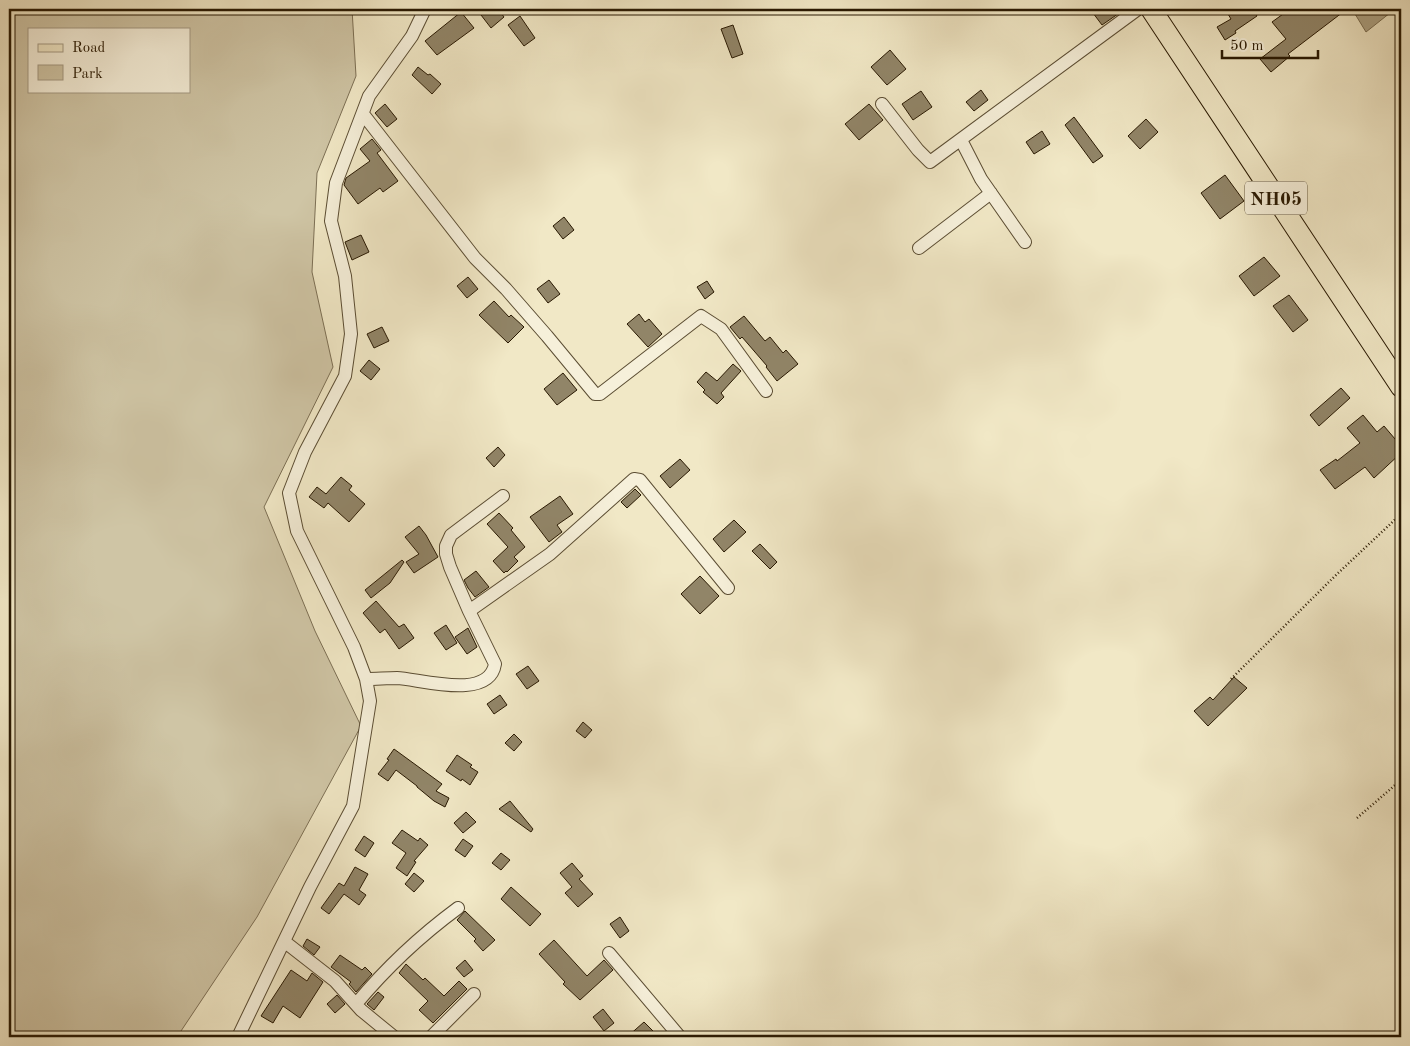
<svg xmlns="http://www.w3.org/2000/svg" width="1410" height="1046" viewBox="0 0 1410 1046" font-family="'Old Standard TT',serif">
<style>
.green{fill:#cfc5a5;stroke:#7c6f54;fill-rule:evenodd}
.water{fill:#ada283;stroke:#786b4f}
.building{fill:#918568;stroke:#291902}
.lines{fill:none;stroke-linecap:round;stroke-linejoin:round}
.street-casing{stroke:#5b4d33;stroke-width:14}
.primary-casing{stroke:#291902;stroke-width:22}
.path{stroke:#291902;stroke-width:2.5;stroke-dasharray:1 2.5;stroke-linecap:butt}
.street{stroke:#f6f0da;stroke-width:12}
.primary{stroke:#f1e8c6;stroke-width:20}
.labels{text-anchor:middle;stroke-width:5;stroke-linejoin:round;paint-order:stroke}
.shield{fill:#f6f0da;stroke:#665a43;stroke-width:1}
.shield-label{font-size:19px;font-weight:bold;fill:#291902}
</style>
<rect width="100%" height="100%" fill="#f1e8c6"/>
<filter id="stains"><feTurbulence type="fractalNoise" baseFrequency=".004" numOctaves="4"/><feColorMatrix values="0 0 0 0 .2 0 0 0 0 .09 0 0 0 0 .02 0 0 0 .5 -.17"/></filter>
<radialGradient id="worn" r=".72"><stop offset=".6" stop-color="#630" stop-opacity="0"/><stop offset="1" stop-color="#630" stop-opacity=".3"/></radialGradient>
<!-- green -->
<path class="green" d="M9,9H352L356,76L317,173L312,272L333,367L264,507L315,631L361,726L257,917L177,1037H9ZM29,29H189V91H29Z"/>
<!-- water -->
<path class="water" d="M1352,9H1395L1366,32Z"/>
<!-- building -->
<path class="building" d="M489,9H498L504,17L491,28L481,15Z
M1090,9H1125L1102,25Z
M1236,9H1253L1257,16L1235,31L1236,33L1225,40L1217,27L1231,19L1228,14Z
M1290,9H1347L1288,54L1290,56L1271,72L1260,59L1286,39L1272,22Z
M461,12L474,28L437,55L425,41Z
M520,16L535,38L524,46L508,25Z
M733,25L743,54L732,58L721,29Z
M890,50L906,69L887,85L871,67Z
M418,67L428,75L430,74L441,84L432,94L412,75Z
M981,90L988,100L974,111L966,102Z
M921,91L932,107L913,120L902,104Z
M385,104L397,119L387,127L375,113Z
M869,104L883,120L859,140L845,124Z
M1074,117L1103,156L1093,163L1065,125Z
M1146,119L1158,132L1140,149L1128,136Z
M1042,131L1050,144L1034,154L1026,142Z
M372,139L381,150L377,153L398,181L383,192L380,188L358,204L344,185L346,178L370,161L360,149Z
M1225,175L1244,201L1220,219L1201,193Z
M564,217L574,230L563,239L553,226Z
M361,235L369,252L352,260L345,242Z
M1264,257L1280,276L1254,296L1239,276Z
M468,277L478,289L467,298L457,286Z
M549,280L560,294L548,303L537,289Z
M707,281L714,292L705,299L697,287Z
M1289,295L1308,320L1293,332L1273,306Z
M494,301L509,317L511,315L524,327L508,343L479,315Z
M639,314L645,322L649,319L662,334L648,347L627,324Z
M744,316L765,341L770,337L783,353L786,350L798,364L777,381L766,367L767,366L742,337L740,339L730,327Z
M382,327L389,341L374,348L367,334Z
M369,360L380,369L371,380L360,371Z
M733,364L741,371L721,393L724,397L717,404L703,392L705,390L697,382L706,372L717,381Z
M563,373L577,390L557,405L544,389Z
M1341,388L1350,398L1319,426L1310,415Z
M1363,415L1377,432L1384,426L1401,446V453L1374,478L1365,467L1335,489L1320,470L1336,459L1337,461L1360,443L1347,428Z
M498,447L505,455L494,467L486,458Z
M680,459L690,470L670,488L660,476Z
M341,477L352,486L349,490L365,504L349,522L328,503L324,508L309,497L317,487L326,494Z
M635,489L641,495L627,508L621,502Z
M560,496L573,514L557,525L562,532L549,542L530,517Z
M499,513L513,528L511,530L525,547L514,557L518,561L507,572L506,571L504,573L493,561L508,547L487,524Z
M734,520L746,532L724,552L713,539Z
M419,526L426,535L438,557L414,573L406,562L419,554L405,537Z
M760,544L777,562L770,569L752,551Z
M402,560L404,562L390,583L371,598L365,590Z
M476,571L489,587L475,597L468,588L464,580Z
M700,576L719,596L700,614L681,594Z
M376,601L399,627L404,624L414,638L399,649L385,629L380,633L363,613Z
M446,625L457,643L446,650L434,633Z
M468,628L477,647L467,654L455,637Z
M528,666L539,681L527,689L516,674Z
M1234,677L1247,688L1208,726L1194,711L1210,697L1213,700Z
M500,695L507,705L494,714L487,704Z
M583,722L592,730L585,738L576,731Z
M514,734L522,742L514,751L505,743Z
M394,749L442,784L436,791L449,798L445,807L434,801L417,787V786L396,770L388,781L378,774L389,760L387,759Z
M457,755L472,765L470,767L478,772L470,785L462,779L461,781L446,771Z
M510,801L533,829L531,832L499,809Z
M466,812L476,822L463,833L454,823Z
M402,830L418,841L420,838L428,845L414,861L416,862L407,876L396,868L406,853L392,843Z
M364,836L374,843L365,857L355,850Z
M463,839L473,846L465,857L455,850Z
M501,853L510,860L501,870L492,863Z
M572,863L583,876L579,879L593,894L578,907L565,893L572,887L560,873Z
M355,867L368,874L359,890L366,895L359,905L344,894L329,914L321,908L339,883L344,886Z
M414,873L424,881L414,892L405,884Z
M511,887L541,914L530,926L501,899Z
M465,911L495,940L483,951L474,941L476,939L457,920Z
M620,917L629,931L620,938L610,924Z
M307,939L320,947L314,955L303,946Z
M554,940L587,976L604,960L613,970L580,1000L563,984L565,982L539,954Z
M340,955L362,970L365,967L372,974L356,992L349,984L351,982L331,967Z
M465,960L473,970L464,977L456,968Z
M406,964L423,980L425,978L444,996L459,981L467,989L433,1023L419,1010L428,1001L399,973Z
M291,970L307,981L312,973L323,982L300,1018L283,1006L273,1023L261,1016Z
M378,992L384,997L374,1010L367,1004Z
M337,995L345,1004L335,1013L327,1004Z
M603,1009L614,1023L604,1031L593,1017Z
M644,1022L659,1037H627Z"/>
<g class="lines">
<!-- street casing -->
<g class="street-casing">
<path id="street" d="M882,104L918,150L930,162L1138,9
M363,114L475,258L506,289L547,336L595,394H600L701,316L721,329L766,391
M961,140L981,179L1025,242
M919,248L991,193
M469,611L450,567L446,554V546L451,535L503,496
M366,679C376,679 387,678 397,678C420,679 489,701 495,664L469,611L550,554L634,479L640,480L728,588
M285,942L335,981L361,1010L394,1037
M609,953L680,1037
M356,1004C386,968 420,936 458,908
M238,1037L310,887L353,806L370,701L366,679L354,647L297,531L289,493L305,452L345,376L351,334L345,276L331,221L336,183L369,96L412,36L425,9
M431,1037L474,994"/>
</g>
<!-- primary casing -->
<g class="primary-casing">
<path id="primary" d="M1151,9L1401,387"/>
</g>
<!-- path -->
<path class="path" d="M1231,679L1335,576L1401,514
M1357,818L1401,780"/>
<!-- street -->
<use href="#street" class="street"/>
<!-- primary -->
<use href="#primary" class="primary"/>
</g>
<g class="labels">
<!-- shield labels -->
<rect class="shield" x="1245" y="181.5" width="62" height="33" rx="4"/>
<g class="shield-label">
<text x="1276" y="205">NH05</text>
</g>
</g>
<!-- margin -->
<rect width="1410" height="1046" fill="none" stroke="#f1e8c6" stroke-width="30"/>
<rect x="10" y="10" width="1390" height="1026" fill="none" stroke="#291902" stroke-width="2.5"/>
<rect x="15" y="15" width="1380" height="1016" fill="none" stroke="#291902"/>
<!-- legend -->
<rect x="28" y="28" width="162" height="65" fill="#f6f0da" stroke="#a49a84"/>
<rect x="38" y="44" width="25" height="8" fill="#f1e8c6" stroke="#a49a84"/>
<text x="72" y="52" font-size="15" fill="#291902">Road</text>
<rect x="38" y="65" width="25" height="15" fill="#cfc5a5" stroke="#a49a84"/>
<text x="72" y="78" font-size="15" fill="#291902">Park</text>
<!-- scale -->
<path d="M1222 50v8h96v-8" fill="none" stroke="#291902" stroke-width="2.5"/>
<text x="1230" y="50" font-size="15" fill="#291902" stroke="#f6f0da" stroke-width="4" paint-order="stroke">50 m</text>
<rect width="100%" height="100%" filter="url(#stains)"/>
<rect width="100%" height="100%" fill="url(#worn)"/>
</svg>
